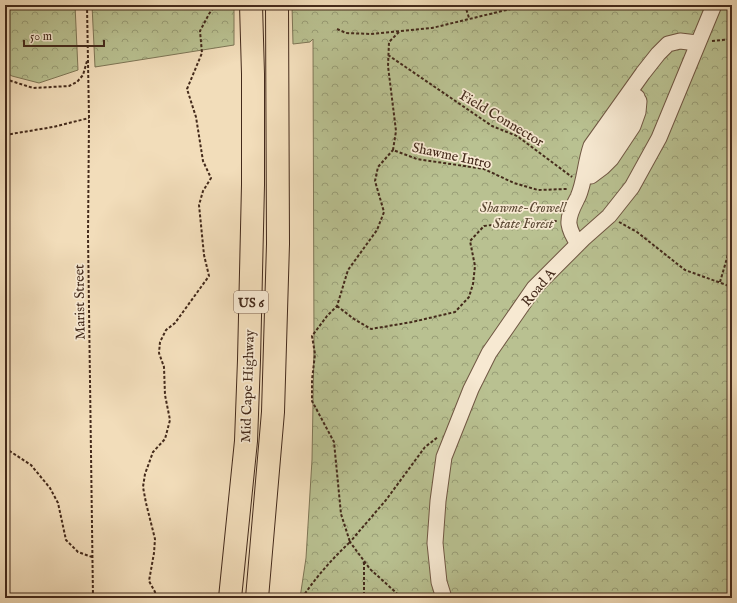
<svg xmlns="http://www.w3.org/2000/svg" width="737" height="603" viewBox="0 0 737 603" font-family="'IM FELL English',serif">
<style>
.forest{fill:url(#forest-crowns);stroke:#7e7656}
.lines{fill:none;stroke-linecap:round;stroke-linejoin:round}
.minor-casing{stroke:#705743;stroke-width:17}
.highway-casing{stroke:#442a1b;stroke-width:24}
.path{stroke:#442a1b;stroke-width:2;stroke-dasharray:3 2;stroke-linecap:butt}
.minor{stroke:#f7e9d2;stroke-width:15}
.highway{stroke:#f2ddba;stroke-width:22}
.labels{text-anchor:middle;stroke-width:3.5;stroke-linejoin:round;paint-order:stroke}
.shield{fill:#f7e9d2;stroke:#7a6352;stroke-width:1}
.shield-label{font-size:13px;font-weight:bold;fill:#442a1b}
.street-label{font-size:14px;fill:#442a1b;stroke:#f7e9d2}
.park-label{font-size:14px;font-style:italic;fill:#5b4833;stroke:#f7e9d2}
</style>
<defs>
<pattern id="forest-crowns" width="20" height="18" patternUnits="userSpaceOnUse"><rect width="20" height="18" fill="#b9c191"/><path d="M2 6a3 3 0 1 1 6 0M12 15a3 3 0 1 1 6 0" fill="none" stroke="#989d76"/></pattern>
</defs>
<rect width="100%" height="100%" fill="#f2ddba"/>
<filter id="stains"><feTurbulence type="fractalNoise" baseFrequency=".005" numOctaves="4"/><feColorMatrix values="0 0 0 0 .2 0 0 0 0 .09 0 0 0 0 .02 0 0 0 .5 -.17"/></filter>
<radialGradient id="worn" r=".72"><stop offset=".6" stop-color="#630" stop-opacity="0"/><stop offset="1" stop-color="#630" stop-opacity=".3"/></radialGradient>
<!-- forest -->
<path class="forest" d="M5,5H75L78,70L39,83L12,76L5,72Z
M92,5H234V45L95,67Z
M292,5H732V598H300L306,558L312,460L314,347L313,39L310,42L293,44Z"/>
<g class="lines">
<!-- minor casing -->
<g class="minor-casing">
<path id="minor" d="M588,174L637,97
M591,176L603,167L611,159L633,126L638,112L639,101
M578,244C574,238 570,231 569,224C568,215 574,205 578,197C585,181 585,163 591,146L643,73L658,54L668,44L680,41L697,43
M444,598L439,582L435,543L438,501L444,457L471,389L489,353L534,288L583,239L609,216L632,187L659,138L714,5"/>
</g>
<!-- highway casing -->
<g class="highway-casing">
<path id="highway" d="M230,598L246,441L249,360L253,185V74L251,5
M257,598L273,412L278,244L277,5"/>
</g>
<!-- path -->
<path class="path" d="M87,5L89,118L88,236L93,598
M465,5L469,18
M337,29L346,33L371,34L432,28L527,5
M399,32L389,42L388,66L396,131L393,150L417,159L484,169L514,183L538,190L567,189
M712,41L732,39
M388,55L492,126L517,136L572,177
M5,79L33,88L69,86L77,82L83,75L87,61
M5,135L53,127L89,118
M619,222L637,232L685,270L732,287
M720,282L732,241
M337,306L354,319L371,329L412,322L455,312L469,297L473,284L475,266L470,241L484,226L507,223L557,221
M5,448L31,465L50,488L58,503L66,540L78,552L92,557
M364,562V598
M156,598L155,592L149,581L154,553L155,539L146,503L143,487L145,474L153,452L165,439L170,420L165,395L164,367L159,353L160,342L166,330L175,323L209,276L204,255L199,205L203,191L211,178L203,161L196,117L187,89L202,53L200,31L209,14L215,5
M302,598C316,577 332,559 350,542L341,514L334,442L312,401V380L315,354L312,336L327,316L337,306L348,270L377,230L384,212L375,181L378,167L393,150
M402,598L370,569L350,542L386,500L425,447L438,437"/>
<!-- minor -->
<use href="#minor" class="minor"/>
<!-- highway -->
<use href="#highway" class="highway"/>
</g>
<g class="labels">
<!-- shield labels -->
<rect class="shield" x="234" y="291" width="34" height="22" rx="3"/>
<g class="shield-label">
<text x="251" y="307">US 6</text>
</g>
<!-- street labels -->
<g class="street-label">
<text transform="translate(502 118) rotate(31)" y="5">Field Connector</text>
<text transform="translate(452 155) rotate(12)" y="5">Shawme Intro</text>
<text transform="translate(538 287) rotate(-50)" y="5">Road A</text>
<text transform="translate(79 302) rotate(-91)" y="5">Marist Street</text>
<text transform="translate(247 386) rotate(-88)" y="5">Mid Cape Highway</text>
</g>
<!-- park labels -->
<g class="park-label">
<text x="523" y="212">Shawme-Crowell<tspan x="523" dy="16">State Forest</tspan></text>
</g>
</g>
<!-- margin -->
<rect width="737" height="603" fill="none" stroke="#f2ddba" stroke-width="20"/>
<rect x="6" y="6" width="725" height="591" fill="none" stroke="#442a1b" stroke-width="2"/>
<rect x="10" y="10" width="717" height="583" fill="none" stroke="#442a1b"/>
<!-- scale -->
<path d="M24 40v6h80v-6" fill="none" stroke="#442a1b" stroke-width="2"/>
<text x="30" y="40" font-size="12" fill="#442a1b" stroke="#f7e9d2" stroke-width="3" paint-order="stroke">50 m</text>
<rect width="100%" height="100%" filter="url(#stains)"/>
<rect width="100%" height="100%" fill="url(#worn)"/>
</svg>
